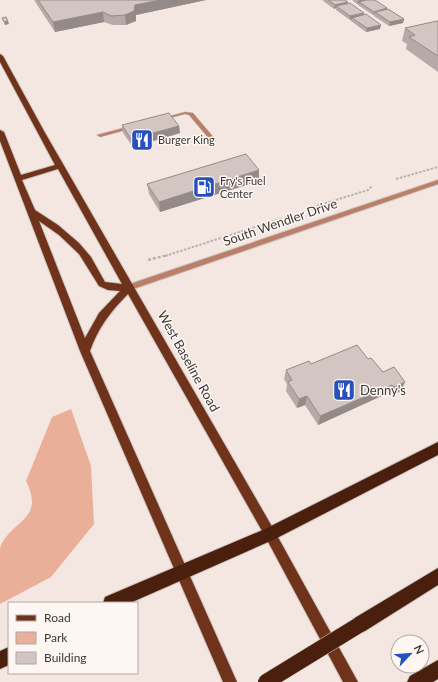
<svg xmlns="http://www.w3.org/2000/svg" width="438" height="682" viewBox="0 0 438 682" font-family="Lato,sans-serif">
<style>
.green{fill:#e9af99}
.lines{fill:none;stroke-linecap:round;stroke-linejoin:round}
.service-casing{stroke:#cfc4c0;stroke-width:1}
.minor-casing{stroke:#cfc4c0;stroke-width:2}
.primary-casing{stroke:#cfc4c0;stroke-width:2}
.motorway-casing{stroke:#cfc4c0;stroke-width:2}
.path-far1{stroke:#bbb1ad;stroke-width:2;stroke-dasharray:2.5 1.5;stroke-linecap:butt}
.path{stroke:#bbb1ad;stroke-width:2.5;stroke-dasharray:3 2;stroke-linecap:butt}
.service{fill:#ba7f68;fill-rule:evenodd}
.minor{fill:#ba7f68;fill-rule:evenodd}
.primary{fill:#6e331a;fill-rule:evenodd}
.motorway{fill:#4b1f0d;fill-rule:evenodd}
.motorway-bridge-casing{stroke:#cfc4c0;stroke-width:17;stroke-linecap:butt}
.motorway-bridge{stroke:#4b1f0d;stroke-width:16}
.wall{fill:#b5aaa7}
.shaded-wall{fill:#948b88}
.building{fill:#d3c6c2;stroke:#948b88}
.labels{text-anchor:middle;stroke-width:3;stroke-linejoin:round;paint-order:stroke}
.far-poi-label{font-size:11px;fill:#3c3836;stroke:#fdf6f3;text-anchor:start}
.street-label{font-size:13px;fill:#3c3836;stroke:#fdf6f3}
.poi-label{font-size:13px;fill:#3c3836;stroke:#fdf6f3;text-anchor:start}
</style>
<rect width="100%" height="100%" fill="#f4e7e2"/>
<!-- green -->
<path class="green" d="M71,409L91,466L94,524L51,577L0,604V548C10,520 46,521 26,481L52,417Z"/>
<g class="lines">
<!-- service casing -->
<g class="service-casing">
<path id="service" d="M185,112L193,113L215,139V141H211L189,115L185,114L162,120L160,119Z
M131,126L133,127V128L100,137L97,135Z"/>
</g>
<!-- minor casing -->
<g class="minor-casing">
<path id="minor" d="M438,180V184L133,289L130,290L126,287L127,285Z"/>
</g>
<!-- primary casing -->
<g class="primary-casing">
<path id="primary" d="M0,54L3,56L44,131L274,530L358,682H343L266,538L128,294C111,311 98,328 90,351L237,682H223L80,351L0,141V130L4,132L21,175L55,165L0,62ZM58,169L122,284L105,282L91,257L79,243L58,225L35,210L22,180ZM39,221L59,235L79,254L99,286L108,290L120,291L99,313L85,338Z"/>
</g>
<!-- motorway casing -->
<g class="motorway-casing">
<path id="motorway" d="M438,442V455L275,539L130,603H103L105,597L265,529Z
M438,568V585L365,631L359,633L353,631L351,625L353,619Z
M9,647V665L0,669V651Z
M438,660V679L433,682H407L410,676Z"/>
</g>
<!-- path-far1 -->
<path class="path-far1" d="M396,179L438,167
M313,207L368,190L372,186
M165,256L283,218"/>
<!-- path -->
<path class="path" d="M148,260L168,255"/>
<!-- service -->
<use href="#service" class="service"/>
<!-- minor -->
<use href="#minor" class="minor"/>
<!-- primary -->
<use href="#primary" class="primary"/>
<!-- motorway -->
<use href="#motorway" class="motorway"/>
<!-- motorway-bridge casing -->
<g class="motorway-bridge-casing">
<path id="motorway-bridge" d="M266,682L359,625"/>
</g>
<!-- motorway-bridge -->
<use href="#motorway-bridge" class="motorway-bridge"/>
</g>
<!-- wall -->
<path class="wall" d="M34,0H206L136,15V21L126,25H113L104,22L55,32Z
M322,0H345L348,4L364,13V15L380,29L366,32L351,21V20H350L336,10V8L334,9Z
M352,0H375L387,9L404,19L403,23L389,26L374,16V15H373L358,5V4H357Z
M438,21V72L406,49L407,44L402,41L405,28Z
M122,125L179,126L180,133L133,147L123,133Z
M259,181L160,212L149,194L147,184Z
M368,359L383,372L401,391L390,396L388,393L318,425L305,405L297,408L286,391L287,384L284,379L286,370L311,364Z"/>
<!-- shaded-wall -->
<path class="shaded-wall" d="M161,0H206L136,15V21L126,25L125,15L135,5Z
M360,0H371L359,2L358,4H357L358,1Z
M348,2V6H336V8L334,9L335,5Z
M387,8V12H375L374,15H373L374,12Z
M103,12L104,22L55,32L53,22Z
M364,13V17L352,18L351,20H350V16Z
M404,19L403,23L389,26L390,22Z
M8,21L9,24L5,25L4,22Z
M381,25L380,29L366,32L367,28Z
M179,126L180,133L133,147L131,139Z
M259,170V181L160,212L159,202Z
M405,382L401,391L390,396L394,387Z
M392,385L388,393L318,425L320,416Z
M307,396L305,405L297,408L299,399Z"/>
<!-- building -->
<path class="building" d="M38,0H161L135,5L134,11L125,15L111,16L103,12L53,22Z
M328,0H345L348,2L335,5Z
M366,0H375L387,8L374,12L359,2Z
M350,3L364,13L350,16L336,6Z
M388,9L404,19L390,22L375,12Z
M366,14L381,25L367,28L352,18Z
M6,17L8,21L4,22L2,18Z
M437,21H438V56L409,37L415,35L405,28Z
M169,113L179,126L131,139L122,125Z
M246,154L259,170L159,202L147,184Z
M357,345L368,359L371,358L383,372L394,367L405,382L394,387L392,385L320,416L307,396L299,399L288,382L292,380L286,370L309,361L311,364Z"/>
<!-- icons -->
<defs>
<g id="restaurant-square" transform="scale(1.15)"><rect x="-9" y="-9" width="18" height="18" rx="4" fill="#2750be" stroke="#fdf6f3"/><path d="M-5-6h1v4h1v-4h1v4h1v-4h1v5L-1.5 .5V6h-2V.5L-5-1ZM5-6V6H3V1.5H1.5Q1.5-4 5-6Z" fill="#fff"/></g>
<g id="fuel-square" transform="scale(1.15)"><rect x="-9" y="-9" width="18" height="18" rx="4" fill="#2750be" stroke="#fdf6f3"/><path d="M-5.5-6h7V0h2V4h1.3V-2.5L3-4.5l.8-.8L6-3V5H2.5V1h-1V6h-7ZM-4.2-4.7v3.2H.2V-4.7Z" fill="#fff"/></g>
</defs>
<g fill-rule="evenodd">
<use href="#restaurant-square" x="142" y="140"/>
<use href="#fuel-square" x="204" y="187"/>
<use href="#restaurant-square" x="344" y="390"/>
</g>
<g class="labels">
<!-- far-poi labels -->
<g class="far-poi-label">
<text x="158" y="144">Burger King</text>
<text x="220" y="185">Fry's Fuel<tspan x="220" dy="13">Center</tspan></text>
</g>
<!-- street labels -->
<g class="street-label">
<text transform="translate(280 222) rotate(-19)" y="5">South Wendler Drive</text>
<text transform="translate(189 361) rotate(61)" y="5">West Baseline Road</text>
</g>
<!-- poi labels -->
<g class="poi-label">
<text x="360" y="395">Denny's</text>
</g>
</g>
<!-- legend -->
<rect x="8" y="602" width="130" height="72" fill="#fdf6f3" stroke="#b0aaa7"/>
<rect x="16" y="615" width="20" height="6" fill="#6e331a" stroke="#b0aaa7"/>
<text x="44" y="622" font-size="12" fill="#3c3836">Road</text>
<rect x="16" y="632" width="20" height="12" fill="#e9af99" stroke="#b0aaa7"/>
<text x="44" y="642" font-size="12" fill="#3c3836">Park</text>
<rect x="16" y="652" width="20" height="12" fill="#d3c6c2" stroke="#b0aaa7"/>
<text x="44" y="662" font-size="12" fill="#3c3836">Building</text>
<!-- north arrow -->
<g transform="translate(410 654) rotate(64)"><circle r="19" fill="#fdf6f3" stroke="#b0aaa7"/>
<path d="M0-3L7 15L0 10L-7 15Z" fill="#2750be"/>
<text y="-6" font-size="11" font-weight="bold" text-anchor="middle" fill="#3c3836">N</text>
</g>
</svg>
